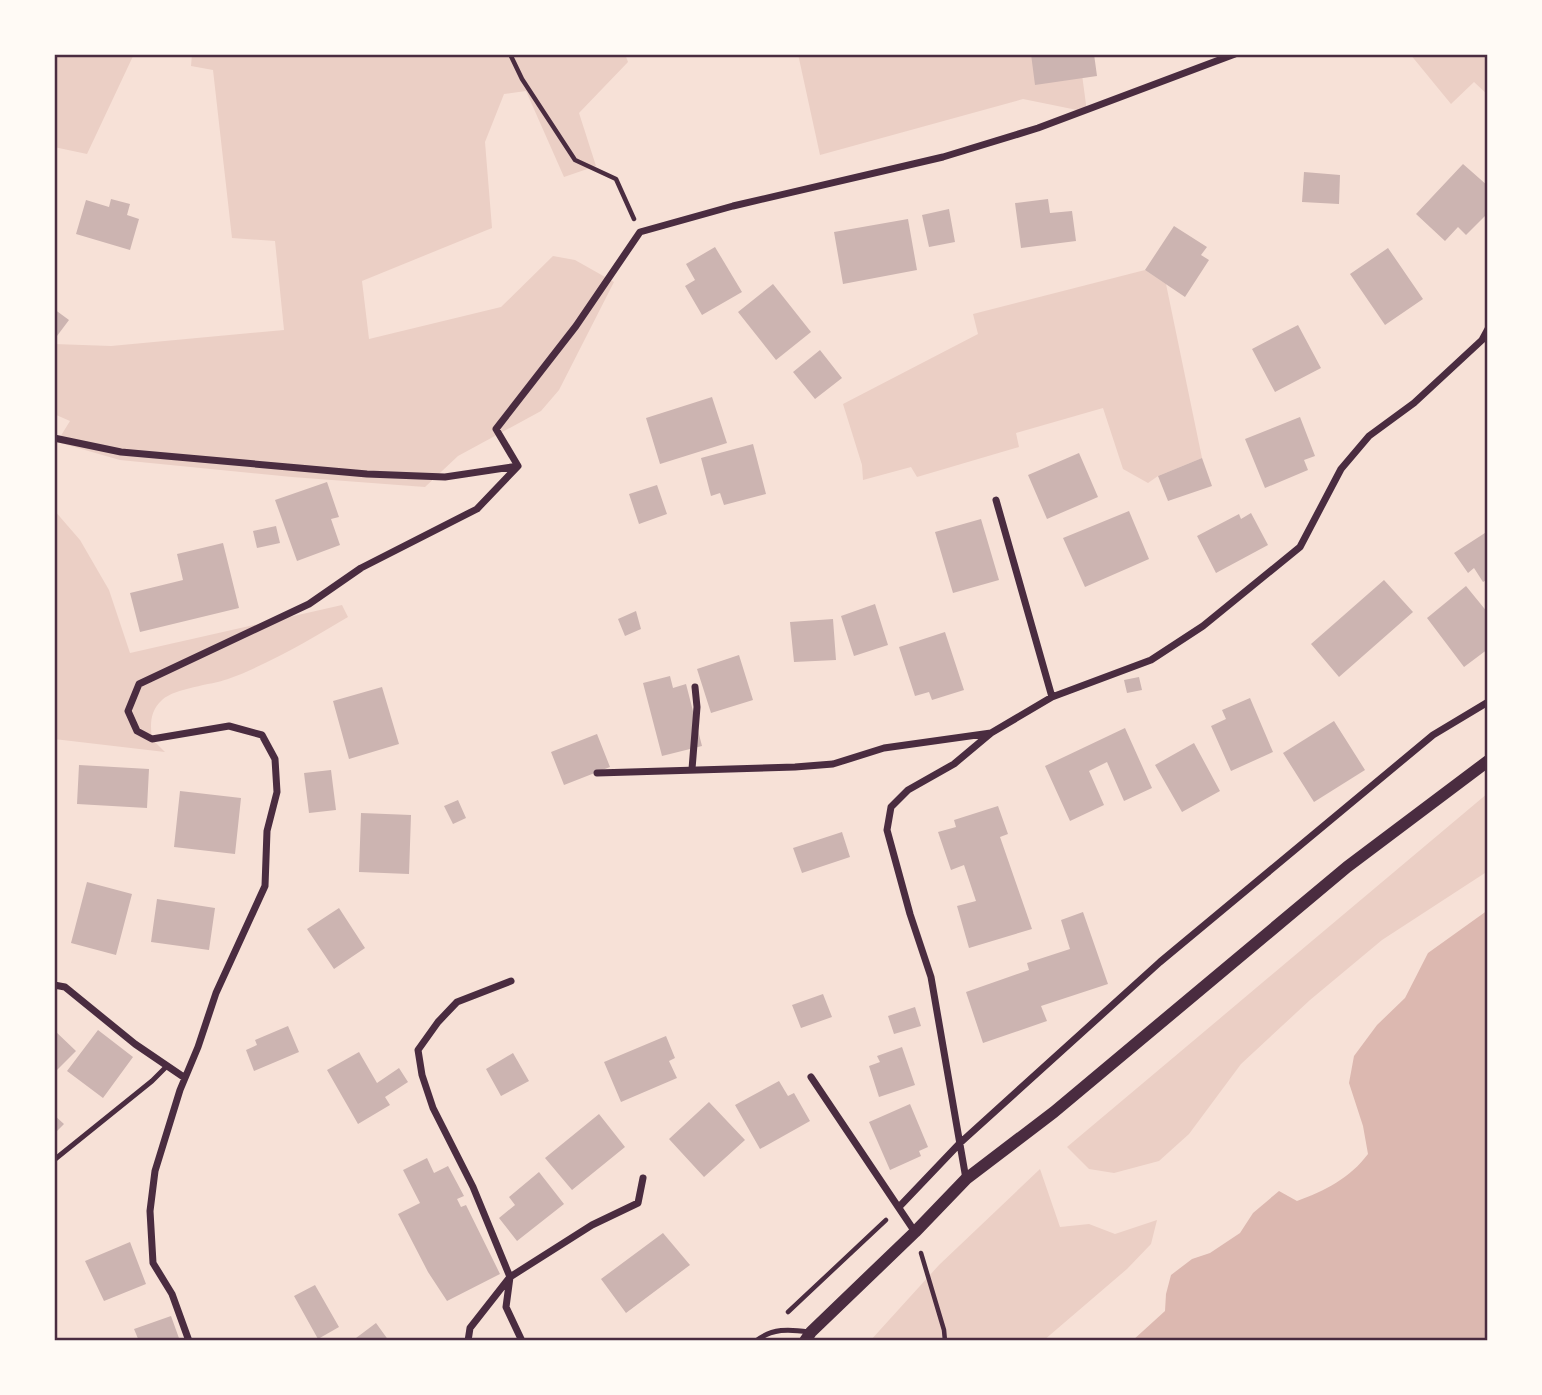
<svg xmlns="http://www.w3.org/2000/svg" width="1542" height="1395" viewBox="0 0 1542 1395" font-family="Manrope,sans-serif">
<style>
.green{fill:#ebcfc5}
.water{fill:#dcb8b0}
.building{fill:#ccb4b1}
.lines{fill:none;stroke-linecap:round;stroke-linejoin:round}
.path{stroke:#4a2c40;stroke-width:4.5}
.service{stroke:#4a2c40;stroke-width:5}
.minor{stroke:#4a2c40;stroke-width:7}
.tertiary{stroke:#4a2c40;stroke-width:12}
.neatline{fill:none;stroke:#4a2c40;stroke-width:2.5}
</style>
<rect width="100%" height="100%" fill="#f7e1d7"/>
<!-- green -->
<path class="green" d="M54,54H134L87,154L54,147Z
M192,54H625L628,62L579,113L596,166L564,177L526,91L504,94L485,142L492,228L362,281L369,339L501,307L553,256L575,260L614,282L559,390L541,411L458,456L425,487L292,477L120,460L57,442L70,421L54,414V344L111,346L284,330L275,241L232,238L213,70L191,66Z
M798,54H1075L1081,67L1087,112L1023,99L820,155Z
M1410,54H1488V95L1474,82L1451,104Z
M1145,270L1166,284L1202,458L1158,476L1148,483L1123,469L1103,408L1016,433L1019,447L917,477L911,467L863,480L862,465L843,404L978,334L973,314Z
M54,510L80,540L109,590L130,653L342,605L348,617C311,639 269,664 228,679C211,685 175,688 162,700C150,711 150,724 152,739L165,752L54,739Z
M1488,793V871L1382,940L1310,1000L1241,1064L1189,1134L1159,1161L1114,1173L1089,1169L1067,1147Z
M1040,1169L1060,1227L1089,1224L1115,1234L1157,1220L1151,1244L1127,1269L1043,1341H870L939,1265Z"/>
<!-- water -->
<path class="water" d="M1488,910V1341H1132L1165,1311L1166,1294L1171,1275L1192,1259L1210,1253L1240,1233L1253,1213L1279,1191L1297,1201C1325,1191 1350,1178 1368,1154L1363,1126L1349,1083L1354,1056L1377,1025L1405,998L1428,953Z"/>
<!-- building -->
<path class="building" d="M1031,54H1094L1097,76L1035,85Z
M1463,164L1488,186V213L1466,235L1458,227L1445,241L1416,214Z
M1304,172L1340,175L1339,204L1302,202Z
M111,199L130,204L127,215L139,219L130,250L76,234L86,200L109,207Z
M1048,199L1050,213L1072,211L1076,241L1021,248L1015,203Z
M949,209L955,242L929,247L922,215Z
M908,219L917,270L843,284L834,232Z
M1174,226L1207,247L1201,255L1209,260L1185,297L1145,270Z
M715,247L742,292L702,315L685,286L695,280L686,264Z
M1388,248L1423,299L1385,325L1350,274Z
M773,284L811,332L776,360L738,312Z
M54,309L69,320L54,340Z
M1298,325L1321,368L1275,392L1252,349Z
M820,350L842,378L815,399L793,372Z
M712,397L727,443L660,464L646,418Z
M1300,417L1315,456L1304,460L1308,470L1265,488L1245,439Z
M753,444L766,494L724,505L720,493L711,496L701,458Z
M1079,453L1098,497L1047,519L1028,475Z
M1202,458L1212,486L1168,501L1158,476Z
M327,482L339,517L331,519L340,545L297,561L275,500Z
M657,485L667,514L639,524L629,494Z
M1129,511L1149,559L1085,587L1063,538Z
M1251,513L1268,545L1216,573L1197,536L1239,514L1241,519Z
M981,519L999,580L953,593L935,532Z
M276,526L280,543L257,548L253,531Z
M1488,531V579L1483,582L1474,568L1468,573L1454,553Z
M223,543L239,608L140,632L130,593L183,580L177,554Z
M1384,580L1413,612L1339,677L1311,644Z
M1466,586L1488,613V649L1464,667L1427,618Z
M875,604L888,645L854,656L841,616Z
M636,611L641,629L625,636L618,619Z
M833,619L836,660L794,662L790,622Z
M945,632L964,690L932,700L929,692L915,696L899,647Z
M739,655L753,700L711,713L697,669Z
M670,676L673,688L686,684L702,746L662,756L643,683Z
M1139,677L1142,690L1127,693L1124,680Z
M382,687L399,744L349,759L333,701Z
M1250,698L1273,752L1231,771L1211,726L1226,719L1222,710Z
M1334,721L1365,770L1314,802L1283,753Z
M1125,728L1152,788L1124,801L1107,762L1089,771L1104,805L1070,821L1045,766Z
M597,734L610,767L564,785L551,752Z
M1194,743L1220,791L1182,812L1155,765Z
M79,765L149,769L147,808L77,804Z
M331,770L336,810L309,813L304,773Z
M180,791L241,798L235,854L174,847Z
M458,800L466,818L453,824L444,806Z
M998,806L1008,834L1000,837L1032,929L969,948L957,906L976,901L964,865L951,870L938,832L956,827L954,820Z
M361,813L411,815L409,874L359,872Z
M842,832L850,857L802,873L793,848Z
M87,882L132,894L116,955L71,943Z
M157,899L215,908L209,950L151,942Z
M339,908L365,948L334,969L307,929Z
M1083,912L1108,984L1041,1006L1047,1021L983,1043L966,992L1029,970L1027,963L1070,949L1061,920Z
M823,994L832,1017L801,1028L792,1005Z
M915,1007L921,1026L894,1034L888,1016Z
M288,1026L299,1052L254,1071L246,1050L257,1045L255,1040Z
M54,1030L76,1051L54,1073Z
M98,1030L133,1057L103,1098L67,1071Z
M666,1036L675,1058L669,1061L677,1078L621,1102L604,1062Z
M902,1047L915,1085L879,1097L869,1066L880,1062L877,1056Z
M359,1052L377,1083L399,1068L408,1082L385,1097L390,1105L358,1124L327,1070Z
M513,1053L529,1081L501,1096L486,1069Z
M779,1081L788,1096L794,1093L810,1121L760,1149L735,1105Z
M709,1102L745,1140L704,1177L669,1139Z
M910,1104L928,1147L919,1151L921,1156L890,1170L869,1122Z
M599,1114L625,1147L572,1190L545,1158Z
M54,1115L64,1124L54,1134Z
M427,1158L434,1173L448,1166L464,1196L457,1199L461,1207L466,1205L500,1274L447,1301L428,1272L398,1214L420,1203L403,1170Z
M539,1172L564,1204L517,1241L499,1218L515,1205L509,1197Z
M663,1233L690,1265L626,1313L601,1279Z
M130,1242L146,1284L104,1301L85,1261Z
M315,1285L339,1327L318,1339L294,1296Z
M171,1316L180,1341H139L134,1329Z
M376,1323L389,1341H352Z"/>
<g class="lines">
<!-- path -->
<path class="path" d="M510,54L522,79L575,160L616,179L634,219
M921,1253L944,1330L945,1341
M788,1312L886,1220"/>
<!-- service -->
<path class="service" d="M54,1160L152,1081L167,1066
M756,1341C772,1328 789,1329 809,1332"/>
<!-- minor -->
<path class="minor" d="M54,438L121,452L367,474L445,477L518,466L477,509L361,568L309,604L139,684L128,711L137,731L152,739L229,726L262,735L275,759L277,792L267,831L265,886L216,993L198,1047L180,1090L155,1171L150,1211L153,1263L172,1294L189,1341
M518,466L496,429L576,326L640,232L733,206L943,157L1038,128L1235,54
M996,500L1052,697
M692,769L697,707L695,687
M597,773L795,767L833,764L884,748L991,733L1052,697L1151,660L1203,626L1300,547L1341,469L1369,436L1414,403L1482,340L1488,329
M511,981L457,1002L438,1022L418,1050L422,1075L433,1108L473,1187L510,1277L506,1307L522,1341
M54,985L65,987L135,1044L185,1078
M811,1077L915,1232
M966,1179L931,977L910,914L887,830L891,807L908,790L954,764L991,733
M899,1207L960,1143L1160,962L1433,735L1488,702
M468,1341L470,1328L510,1277L592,1225L638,1203L643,1178"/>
<!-- tertiary -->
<path class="tertiary" d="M805,1341L811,1332L915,1232L966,1179L1054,1112L1347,867L1488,761"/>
</g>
<!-- border -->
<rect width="1542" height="1395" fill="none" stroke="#fffaf5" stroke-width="112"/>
<rect x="56" y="56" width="1430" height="1283" class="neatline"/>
</svg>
